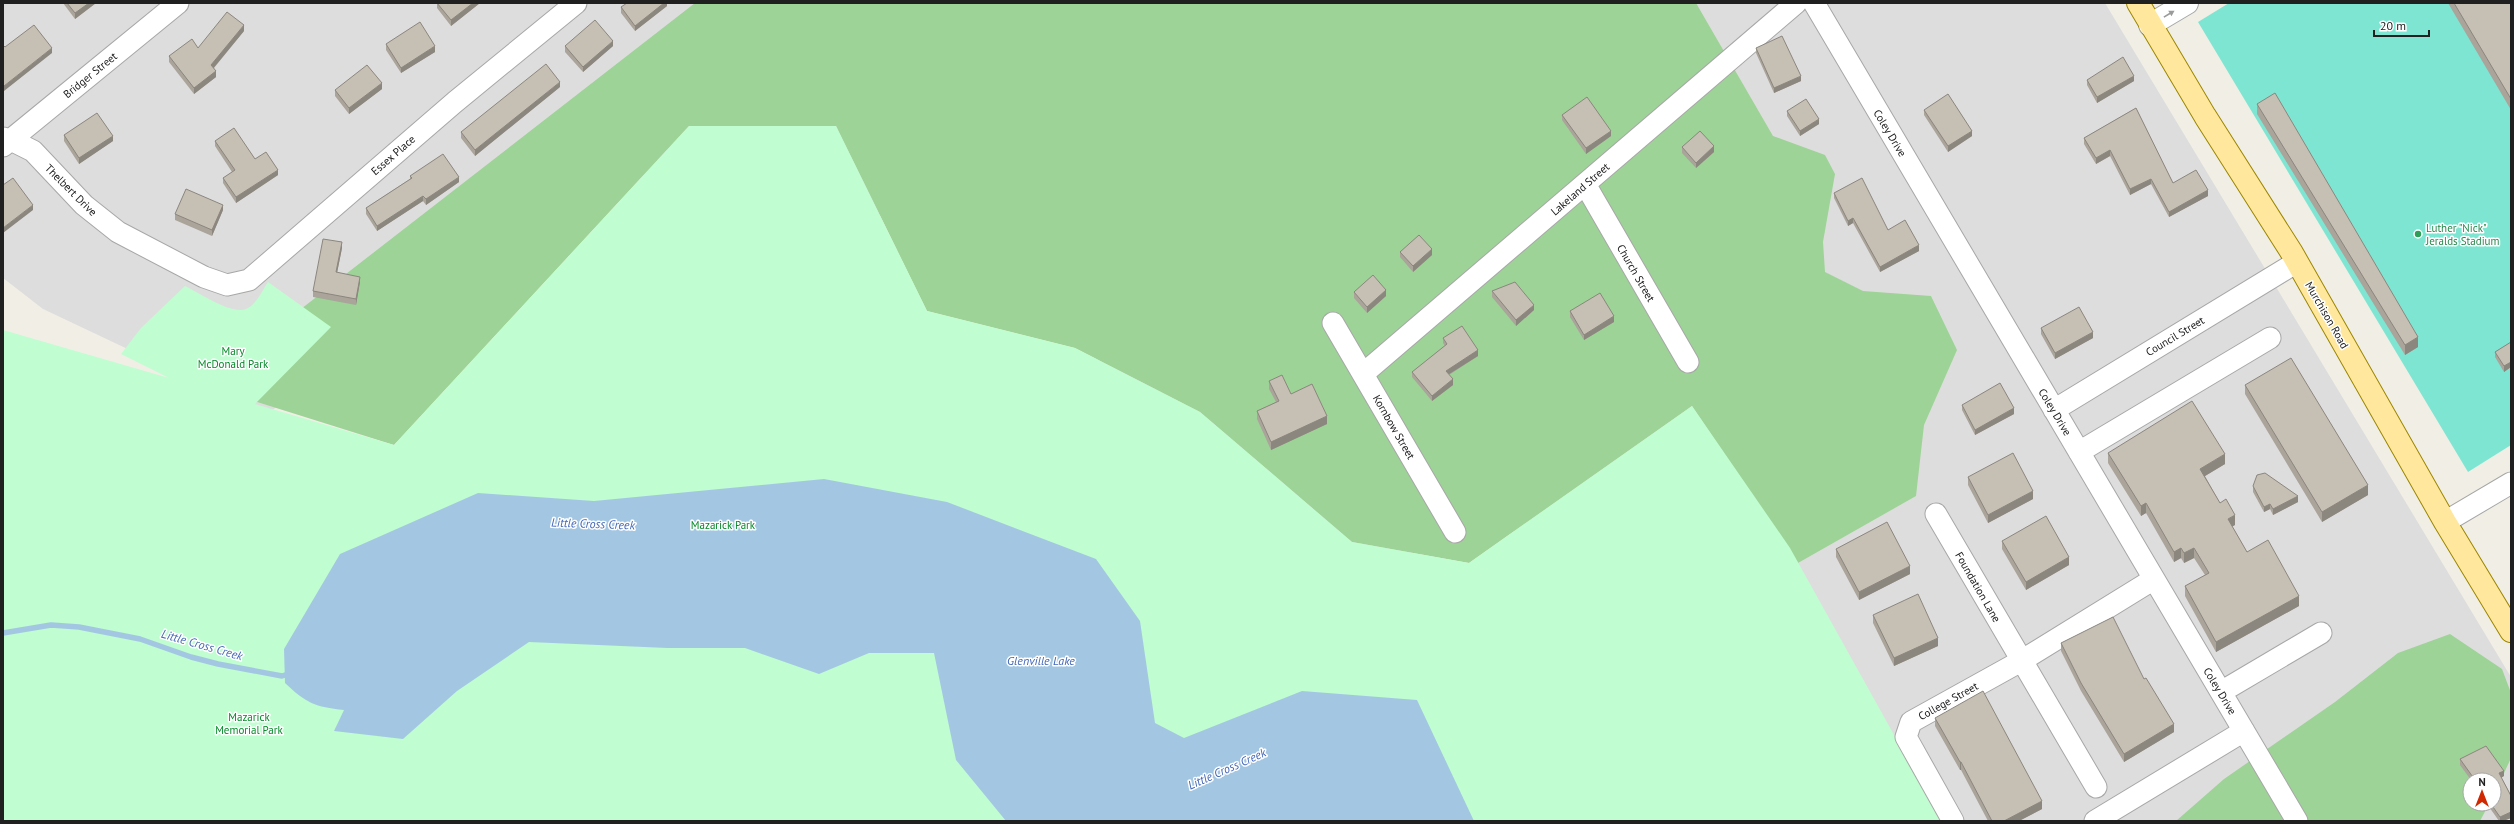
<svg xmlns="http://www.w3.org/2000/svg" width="2514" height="824" viewBox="0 0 2514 824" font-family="'PT Sans',sans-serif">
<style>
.residential{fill:#dedddd;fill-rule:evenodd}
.forest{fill:#9dd397}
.park{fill:#c0fdd1}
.pitch{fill:#7ee5d2}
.water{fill:#a3c7e2}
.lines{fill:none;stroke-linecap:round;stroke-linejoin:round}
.stream{stroke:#a3c7e2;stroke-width:5.5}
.minor-casing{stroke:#a7a7a7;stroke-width:23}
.tertiary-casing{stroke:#a7a7a7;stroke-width:24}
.primary-casing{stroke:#9c8600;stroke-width:24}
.minor{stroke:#fff;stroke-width:21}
.tertiary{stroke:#fff;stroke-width:22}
.primary{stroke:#ffe89d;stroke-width:22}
.wall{fill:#aaa49b}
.shaded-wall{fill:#8b867e}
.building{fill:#c6bfb4;stroke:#8b867e}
.oneway{fill:#9b9b9b}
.leisure-dot{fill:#2e9e5b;stroke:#fff;stroke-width:1.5}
.labels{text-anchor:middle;stroke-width:3;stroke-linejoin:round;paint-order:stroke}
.street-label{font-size:11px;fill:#202020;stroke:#fff}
.leisure-label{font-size:11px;fill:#27864d;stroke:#fff;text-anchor:start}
.park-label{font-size:11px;fill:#048828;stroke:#fff}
.water-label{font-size:12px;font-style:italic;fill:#4467b7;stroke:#fff}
</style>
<rect width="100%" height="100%" fill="#f1efe5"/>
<!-- residential -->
<path class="residential" d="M3,3H1250L970,230L556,165L267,415L43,309L3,278Z
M1512,3H2105L2511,677V821H1942L1593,667L1488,485L1201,741L1048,402ZM2470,780H2494V804H2470Z"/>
<!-- forest -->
<path class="forest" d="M695,3H1696L1773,136L1825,155L1835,174L1823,242L1825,272L1863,291L1931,296L1957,350L1924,425L1916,496L1798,563L1692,406L1469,563L1352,542L1200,412L1075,348L927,311L836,126H689L394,445L203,385Z
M2450,634L2502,669L2511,693V758L2494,795V780H2470V804H2489L2480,821H2176L2224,779L2335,702L2398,653Z"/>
<!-- park -->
<path class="park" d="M689,126H836L927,311L1075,348L1200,412L1352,542L1469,563L1692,406L1790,548L1942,821H3V330L169,378L121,354L141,328L185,286C199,293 232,315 246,309C256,305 262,291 268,282L331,327L255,404L394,445Z"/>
<!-- pitch -->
<path class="pitch" d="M2229,3H2509L2511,7V445L2468,472L2198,22Z"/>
<!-- water -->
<path class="water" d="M824,479L947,502L1096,559L1140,621L1155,723L1184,738L1302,691L1417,700L1474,821H1006L956,760L934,653H869L819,674L745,648H667L529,642L457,691L403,739L334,731L344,710C315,707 306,703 285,683L284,649L340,554L478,493L594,501Z"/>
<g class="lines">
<!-- stream -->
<path class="stream" d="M3,633L51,625L79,627L140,639L191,657L218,664L282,676L291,673"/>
<!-- minor casing -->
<g class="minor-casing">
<path id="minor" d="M1814,3L2297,821
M3,138L11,140L33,151L84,205L118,232L204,277L227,285L249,280L455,102L576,3
M3,146L178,3
M1585,184L1688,362
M1333,323L1455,532
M1363,374L1796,3
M2054,410L2297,262
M2079,452L2270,338
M1936,514L2096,787
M2445,522L2511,483
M2221,692L2321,633
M1953,821L1906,737L1911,722L2021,661L2154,579
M2095,821L2244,731"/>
</g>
<!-- tertiary casing -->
<g class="tertiary-casing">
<path id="tertiary" d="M2150,25L2187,3"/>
</g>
<!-- primary casing -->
<g class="primary-casing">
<path id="primary" d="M2138,3L2205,116L2292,253L2445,522L2511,631"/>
</g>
<!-- minor -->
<use href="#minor" class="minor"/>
<!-- tertiary -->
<use href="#tertiary" class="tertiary"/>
<!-- primary -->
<use href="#primary" class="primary"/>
</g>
<!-- wall -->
<path class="wall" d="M63,3H96L75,19Z
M437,3H480L451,26L437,8Z
M667,3V6L635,31L621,13V7Z
M2448,3H2511V110Z
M244,31L214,68L216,77L194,94L169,62V56L198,48Z
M386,44L435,52L401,73L386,50Z
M565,46H613L583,72L565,52Z
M1756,48L1801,81L1774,93L1756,53Z
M2087,80L2134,81L2097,103L2087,85Z
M560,87L475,156L461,138V132Z
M382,89L349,114L335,96V90Z
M2257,104L2418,347L2405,355L2257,114Z
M2136,108L2173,183L2208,196L2169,217L2151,184L2130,195L2110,156L2096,164L2084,144V138Z
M1924,110L1972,136L1948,152L1924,115Z
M1787,111L1819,124L1800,136L1787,116Z
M1562,115L1611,136L1586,154L1562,120Z
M64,135L113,141L79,164L64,141Z
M215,141L255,159L278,175L236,203L223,183V178L232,172L215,146Z
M1682,147L1714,152L1696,168L1682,153Z
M410,176L459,182L426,205L423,201L377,231L366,214V208L410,179Z
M1834,193L1888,230L1919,251L1880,272L1853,223L1848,226L1834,198Z
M223,210L212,236L175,220V214Z
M342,248L337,273L360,282L356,305L313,297V291Z
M1400,252L1432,255L1413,272L1400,257Z
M1492,291L1534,310L1516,326L1492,297Z
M1354,292L1386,296L1367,313L1354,298Z
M1570,311L1614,322L1584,340L1570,317Z
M2041,328L2093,338L2055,359L2041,334Z
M1443,338L1478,356L1449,375L1453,385L1432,401L1412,377V372L1445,346L1443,343Z
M2511,342V367L2504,372L2495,357V352Z
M1269,381L1291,394L1327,424L1271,450L1257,419V411L1276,402L1269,389Z
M2245,385L2368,495L2322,522L2245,394Z
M1962,405L2014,414L1975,435L1962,410Z
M2108,453L2225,464L2205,476L2220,503L2235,525L2232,526L2247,552L2299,606L2216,652L2185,596V586L2205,575L2194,558L2184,563L2181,558L2174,562L2146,513L2141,516L2108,463Z
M1968,477L2033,499L1988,523L1968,485Z
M2253,486L2298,502L2273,515L2270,509L2264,512L2253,492Z
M2002,541L2069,565L2026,590L2002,549Z
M1836,549L1910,574L1859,600L1836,557Z
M1873,615L1938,646L1894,666L1873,623Z
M2061,643L2144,679L2174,732L2124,762L2081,691L2061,651Z
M1935,718L2042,809L2019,821H1988L1961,770H1960L1935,726Z
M2460,759L2504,776L2501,777L2511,795V818L2503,821H2499L2487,804H2494V780H2471L2460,765Z"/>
<!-- shaded-wall -->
<path class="shaded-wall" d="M89,3H96L75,19V13Z
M473,3H480L451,26V20Z
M664,3H667V6L635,31V26Z
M244,25V31L211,71V65Z
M613,41V46L583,72V67Z
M435,46V52L401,73V68Z
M52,48V53L4,91V86Z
M216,71V77L194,94V88Z
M1801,76V81L1774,93V88Z
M2134,76V81L2097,103V97Z
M560,82V87L475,156V150Z
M382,83V89L349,114V108Z
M1819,119V124L1800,136V131Z
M1611,131V136L1586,154V148Z
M1972,131V136L1948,152V146Z
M113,136V141L79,164V158Z
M1714,146V152L1696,168V163Z
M2110,150V156L2096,164V158Z
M278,170V175L236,203V197Z
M459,177V182L426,205V199Z
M2151,179V184L2130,195V189Z
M2208,190V196L2169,217V212Z
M423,196V201L377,231V226Z
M33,205V210L3,233V228Z
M223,205V210L212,236V230Z
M1853,218V223L1848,226V221Z
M342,242V248L336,278V272Z
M1919,245V251L1880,272V267Z
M1432,249V255L1413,272V266Z
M360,277V282L356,305V299Z
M1386,290V296L1367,313V307Z
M1534,305V310L1516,326V320Z
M1614,316V322L1584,340V335Z
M2093,332V338L2055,359V353Z
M2418,337V347L2405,355V345Z
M1478,350V356L1446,376V371Z
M2511,362V367L2504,372V366Z
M1453,379V385L1432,401V396Z
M2014,408V414L1975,435V430Z
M1327,416V424L1271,450V442Z
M2225,454V464L2200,479V469Z
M2368,485V495L2322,522V512Z
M2033,491V499L1988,523V515Z
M2298,496V502L2273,515V509Z
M2146,503V513L2141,516V506Z
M2270,504V509L2264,512V507Z
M2235,515V525L2228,529V519Z
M2181,548V558L2174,562V552Z
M2194,548V558L2184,563V553Z
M2069,557V565L2026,590V582Z
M1910,566V574L1859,600V592Z
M2299,596V606L2216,652V642Z
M1938,638V646L1894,666V658Z
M2174,724V732L2124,762V754Z
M1960,762H1961V770H1960Z
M2504,771V776L2499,779V773Z
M2042,801V809L2019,821H2004Z
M2511,812V818L2503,821H2500V817Z"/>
<!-- building -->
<path class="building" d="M67,3H89L75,13Z
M437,3H473L451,20Z
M627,3H664L635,26L621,7Z
M2454,3H2511V99Z
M227,12L244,25L211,65L216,71L194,88L169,56L192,39L198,48Z
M595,20L613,41L583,67L565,46Z
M420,22L435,46L401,68L386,44Z
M34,25L52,48L4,86L3,85V45L5,47Z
M1782,36L1801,76L1774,88L1756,48Z
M2123,57L2134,76L2097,97L2087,80Z
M546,64L560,82L475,150L461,132Z
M367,65L382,83L349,108L335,90Z
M2275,93L2418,337L2405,345L2257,104Z
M1948,94L1972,131L1948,146L1924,110Z
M1587,97L1611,131L1586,148L1562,115Z
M1806,99L1819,119L1800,131L1787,111Z
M2136,108L2173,183L2196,170L2208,190L2169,212L2151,179L2130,189L2110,150L2096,158L2084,138Z
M97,113L113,136L79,158L64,135Z
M234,128L255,159L266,152L278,170L236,197L223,178L235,170L215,141Z
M1700,131L1714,146L1696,163L1682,147Z
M443,154L459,177L426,199L423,196L377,226L366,208L412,178L410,176Z
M13,178L33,205L3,228V185Z
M1862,178L1888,230L1905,220L1919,245L1880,267L1853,218L1848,221L1834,193Z
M186,189L223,205L212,230L175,214Z
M1419,235L1432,249L1413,266L1400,252Z
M323,239L342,242L336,272L360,277L356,299L313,291Z
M1373,275L1386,290L1367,307L1354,292Z
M1515,282L1534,305L1516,320L1492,291Z
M1600,293L1614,316L1584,335L1570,311Z
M2079,307L2093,332L2055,353L2041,328Z
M1462,326L1478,350L1446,371L1453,379L1432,396L1412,372L1447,344L1443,338Z
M2511,342V362L2504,366L2495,352Z
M2291,358L2368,485L2322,512L2245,385Z
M1282,375L1291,394L1312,384L1327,416L1271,442L1257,411L1279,401L1269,381Z
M2000,383L2014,408L1975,430L1962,405Z
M2192,401L2225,454L2200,469L2220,503L2226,499L2235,515L2228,519L2247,552L2268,540L2299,596L2216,642L2185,586L2209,573L2194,548L2184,553L2181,548L2174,552L2146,503L2141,506L2108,453Z
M2013,453L2033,491L1988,515L1968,477Z
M2265,473L2298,496L2273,509L2270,504L2264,507L2253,486L2257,475Z
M2046,516L2069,557L2026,582L2002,541Z
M1887,522L1910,566L1859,592L1836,549Z
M1918,594L1938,638L1894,658L1873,615Z
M2113,617L2144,679L2146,678L2174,724L2124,754L2081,683L2061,643Z
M1983,691L2042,801L2004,821H1992L1961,762H1960L1935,718Z
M2486,746L2504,771L2499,773L2511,796V812L2500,817L2491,804H2494V780H2475L2460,759Z"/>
<!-- one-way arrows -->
<defs><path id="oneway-solid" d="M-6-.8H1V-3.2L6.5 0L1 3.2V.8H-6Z"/></defs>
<use class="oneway" href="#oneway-solid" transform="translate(2169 14) rotate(-31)"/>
<!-- markers -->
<circle class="leisure-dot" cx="2418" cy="234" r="4"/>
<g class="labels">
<!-- street labels -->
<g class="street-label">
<text transform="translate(90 75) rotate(-39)" y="4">Bridger Street</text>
<text transform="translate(1890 133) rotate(59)" y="4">Coley Drive</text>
<text transform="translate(393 155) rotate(-41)" y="4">Essex Place</text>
<text transform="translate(1580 189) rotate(-41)" y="4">Lakeland Street</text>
<text transform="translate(71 190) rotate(45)" y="4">Thelbert Drive</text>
<text transform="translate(1636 273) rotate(60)" y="4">Church Street</text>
<text transform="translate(2327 315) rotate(60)" y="4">Murchison Road</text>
<text transform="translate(2175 336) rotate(-31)" y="4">Council Street</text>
<text transform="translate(2055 412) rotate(59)" y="4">Coley Drive</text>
<text transform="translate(1394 427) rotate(60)" y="4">Kornbow Street</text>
<text transform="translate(1978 587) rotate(60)" y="4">Foundation Lane</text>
<text transform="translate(2220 691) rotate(59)" y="4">Coley Drive</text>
<text transform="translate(1948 701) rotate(-29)" y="4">College Street</text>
</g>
<!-- leisure labels -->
<g class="leisure-label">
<text x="2426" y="232">Luther "Nick"<tspan x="2426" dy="13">Jeralds Stadium</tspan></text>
</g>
<!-- park labels -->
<g class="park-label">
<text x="233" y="355">Mary<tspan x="233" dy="13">McDonald Park</tspan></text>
<text x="723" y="529">Mazarick Park</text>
<text x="249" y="721">Mazarick<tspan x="249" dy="13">Memorial Park</tspan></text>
</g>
<!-- water labels -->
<g class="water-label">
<text transform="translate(593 524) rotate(2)" y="4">Little Cross Creek</text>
<text transform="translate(202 645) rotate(16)" y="4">Little Cross Creek</text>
<text x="1041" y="665">Glenville Lake</text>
<text transform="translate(1227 769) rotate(-24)" y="4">Little Cross Creek</text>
</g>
</g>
<!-- border -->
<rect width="2514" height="824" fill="none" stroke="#202020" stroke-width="8"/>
<!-- north arrow -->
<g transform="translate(2482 792)"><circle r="19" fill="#ffffff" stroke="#a6a6a6"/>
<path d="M0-3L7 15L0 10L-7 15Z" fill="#d02800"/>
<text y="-6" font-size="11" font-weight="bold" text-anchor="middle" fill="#202020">N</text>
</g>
<!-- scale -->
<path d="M2374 30v6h55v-6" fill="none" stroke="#202020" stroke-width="2"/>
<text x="2380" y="30" font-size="12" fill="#202020" stroke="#ffffff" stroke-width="3" paint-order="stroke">20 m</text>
</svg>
